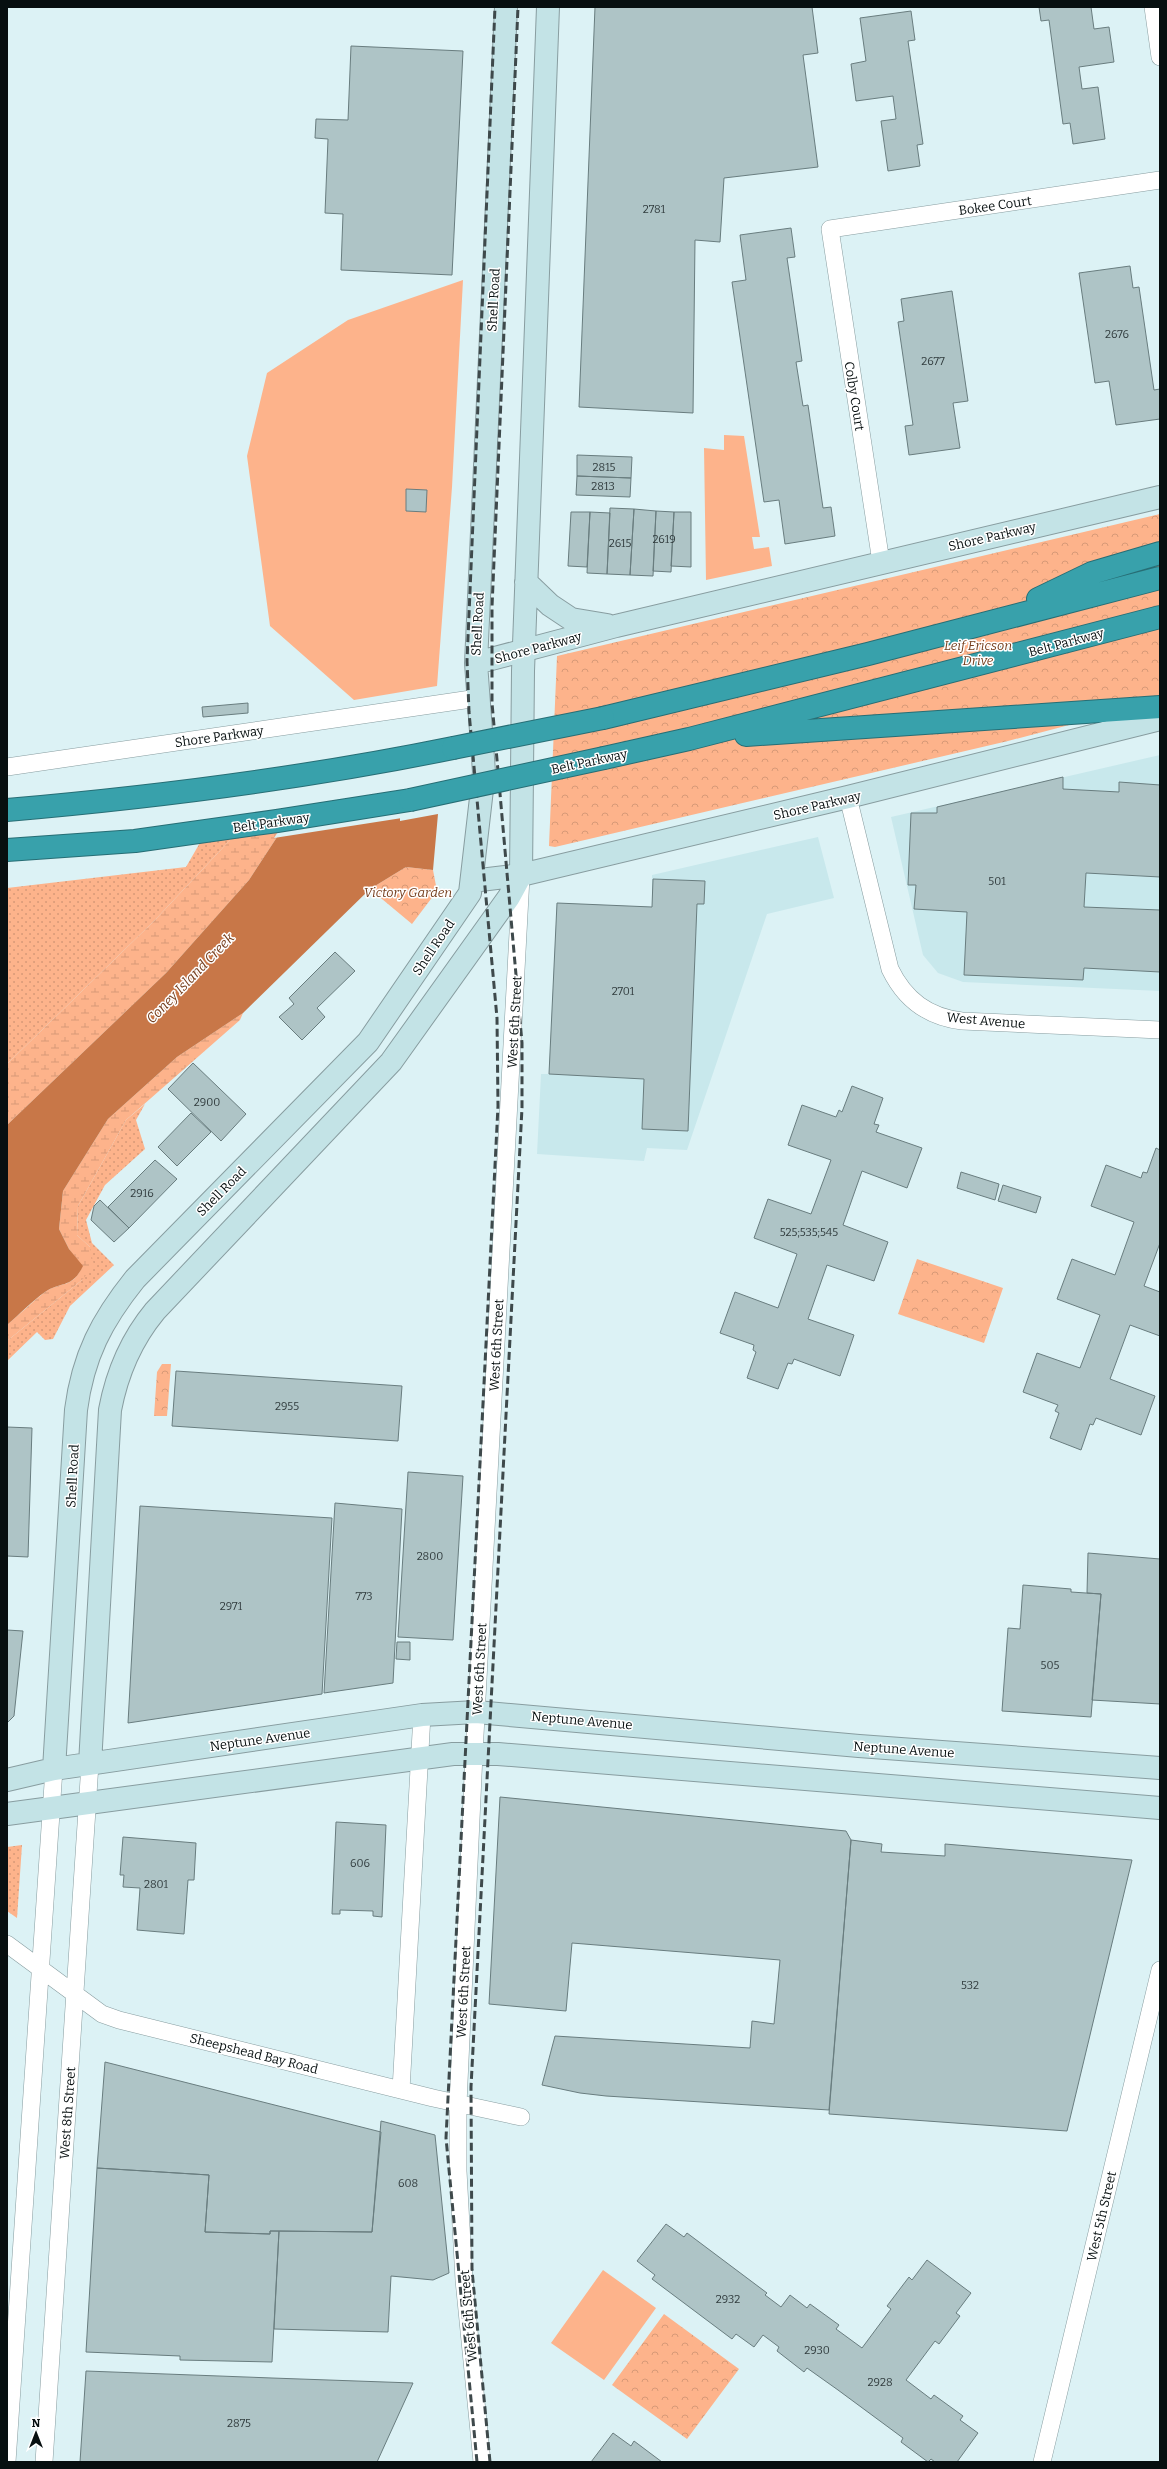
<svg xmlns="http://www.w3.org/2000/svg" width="1167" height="2469" viewBox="0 0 1167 2469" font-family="Bitter,serif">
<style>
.built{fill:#c8e8ec}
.grass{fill:url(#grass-dots)}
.forest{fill:url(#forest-crowns)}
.wetland{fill:url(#wetland-marsh)}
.pitch{fill:#fdb38b}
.water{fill:#c87748}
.pier{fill:#dcf2f5}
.building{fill:#aec4c6;stroke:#697d7f}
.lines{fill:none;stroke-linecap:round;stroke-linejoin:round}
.street-casing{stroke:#889da0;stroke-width:18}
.secondary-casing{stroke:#889da0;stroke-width:24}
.highway-casing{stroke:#276e75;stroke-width:24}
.street{stroke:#fff;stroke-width:17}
.secondary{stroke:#c3e3e6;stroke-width:22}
.highway{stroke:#38a1ab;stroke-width:22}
.rail{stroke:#3e494b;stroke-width:3;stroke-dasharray:8 4;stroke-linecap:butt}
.highway-bridge-casing{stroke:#276e75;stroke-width:24;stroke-linecap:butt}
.highway-bridge{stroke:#38a1ab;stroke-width:22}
.labels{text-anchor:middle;stroke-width:3;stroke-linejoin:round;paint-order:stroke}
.number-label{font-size:11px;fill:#313c3e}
.street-label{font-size:13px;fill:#070f10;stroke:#fff}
.park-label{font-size:13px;font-style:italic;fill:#763f1e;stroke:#fff}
.water-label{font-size:14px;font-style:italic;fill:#78401f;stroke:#fff}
</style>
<defs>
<pattern id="grass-dots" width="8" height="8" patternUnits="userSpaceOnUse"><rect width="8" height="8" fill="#fdb38b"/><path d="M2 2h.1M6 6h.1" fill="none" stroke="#d79977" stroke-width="1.8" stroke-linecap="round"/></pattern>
<pattern id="forest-crowns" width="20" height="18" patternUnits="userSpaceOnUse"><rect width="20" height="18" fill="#fdb38b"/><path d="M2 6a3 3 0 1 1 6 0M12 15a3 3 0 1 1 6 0" fill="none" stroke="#d79977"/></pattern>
<pattern id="wetland-marsh" width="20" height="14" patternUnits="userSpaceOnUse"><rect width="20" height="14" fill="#fdb38b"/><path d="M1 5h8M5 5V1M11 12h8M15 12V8" fill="none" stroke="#d79977"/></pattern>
</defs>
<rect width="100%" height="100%" fill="#dcf2f5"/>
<!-- built -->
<path class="built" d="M1160,755V991L963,982L938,973L923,955L891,817Z
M818,837L834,898L767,914L687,1150L647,1148L644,1161L537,1154L541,1074H549L557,903L652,907V875Z"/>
<!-- grass -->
<path class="grass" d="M232,838L154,921L7,1064V888L186,867L201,841Z
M145,1104L136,1120L145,1149L105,1185L86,1220L92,1243L114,1265L70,1306L53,1339L45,1340L37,1332L7,1361V1341L82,1280L90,1247L77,1235L78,1206L126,1120Z
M22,1845L17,1918L7,1911V1847Z"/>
<!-- forest -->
<path class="forest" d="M1160,514V701L1008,741L555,847L549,846L557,656Z
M406,867L433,870L437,891L412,924L370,889Z
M917,1259L1003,1288L984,1343L898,1314Z
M162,1364H171L167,1416H154L157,1372Z
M664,2314L739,2369L687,2439L612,2385Z"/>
<!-- wetland -->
<path class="wetland" d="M281,831L249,880L166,973L7,1125V1064L154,921L232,838Z
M243,1013L240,1020L126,1120L78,1206L77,1235L90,1247L94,1266L82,1280L7,1341V1325C20,1314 32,1302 45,1292C61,1281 72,1289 82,1267L69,1249L59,1229L63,1191L108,1119L177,1057Z"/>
<!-- pitch -->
<path class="pitch" d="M463,280L452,487L437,686L354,700L270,626L247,456L267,373L348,320Z
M724,435L744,436L760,537H752L754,549L769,547L772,566L706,580L704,448L724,450Z
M603,2270L656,2308L604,2380L551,2343Z"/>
<!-- water -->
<path class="water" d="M400,810V821L438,814L433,870L406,867L370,889L243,1013L177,1057L108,1119L63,1191L59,1229L69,1249L83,1266C72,1289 61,1281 45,1292C32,1301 20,1314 7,1325V1125L166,973L249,880L281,831Z"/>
<!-- pier -->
<path class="pier" d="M402,809V818L274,838L280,829Z"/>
<!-- building -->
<path class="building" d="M595,7H812L818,53L803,55L818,167L724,178L720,242L695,240L693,413L579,407Z
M1039,7H1091L1094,29L1109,27L1114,62L1079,67L1082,89L1098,87L1105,139L1073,144L1070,123L1063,124L1049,20L1041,21Z
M911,11L915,40L908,41L923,144L917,145L920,166L888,171L881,121L896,119L893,96L856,101L851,64L866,61L860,18Z
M351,46L463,51L452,275L341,270L343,214L325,213L328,139L315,138L316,119L348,120Z
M791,228L795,257L787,258L802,361L796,362L803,406L808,405L823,508L831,507L835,536L785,544L779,500L764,502L732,282L746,280L740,235Z
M1130,266L1133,288L1139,287L1154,390L1160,389V419L1116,425L1109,381L1095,383L1079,273Z
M952,291L968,401L953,403L960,448L909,455L905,426L913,425L898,322L904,321L901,299Z
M577,455L632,457L631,478L577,476Z
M577,476L631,478L630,497L576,495Z
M406,489L427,490L426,512L406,511Z
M610,508L634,509L630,575L607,574Z
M634,509L656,511L653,576L630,575Z
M656,511L674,512L671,572L653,571Z
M571,512H590L587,567L568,566Z
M590,512L610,513L607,574L587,573Z
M674,512H691V567L671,566Z
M248,703V713L203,717L202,707Z
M1063,777V789L1119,792V782L1160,785V877L1086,873L1084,907L1160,910V972L1084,968L1083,980L964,975L967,912L914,909L916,885H908L911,813H937V807Z
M653,879L705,881L704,904H697L688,1131L642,1129L644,1079L549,1074L557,903L652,907Z
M335,952L355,971L317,1008L325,1017L302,1040L279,1017L294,1004L289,998Z
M193,1063L246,1114L221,1141L168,1089Z
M852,1086L883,1098L874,1124L879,1125L876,1132L922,1148L907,1188L862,1171L843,1225L888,1242L874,1281L827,1265L808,1319L854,1335L840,1376L794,1359L792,1364L788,1363L778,1389L747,1378L756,1352L753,1350L754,1345L720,1333L735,1292L778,1308L797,1254L754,1238L768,1199L811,1214L831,1160L788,1145L802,1105L836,1117L839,1110L842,1112Z
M191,1113L211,1132L177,1166L158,1147Z
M1156,1148L1160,1150V1243L1144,1286L1160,1292V1336L1130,1325L1110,1379L1155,1396L1141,1435L1096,1418L1093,1425L1090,1424L1081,1450L1050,1438L1059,1413L1055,1411L1058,1405L1023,1392L1037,1353L1080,1368L1100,1315L1057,1299L1072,1259L1115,1275L1134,1222L1091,1206L1106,1165L1141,1178L1143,1172L1147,1173Z
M155,1160L177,1179L129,1228L108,1207Z
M961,1172L999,1184L995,1200L957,1188Z
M1003,1185L1041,1197L1036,1213L998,1201Z
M100,1200L129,1228L114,1242L91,1220L94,1206Z
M176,1371L402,1386L398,1441L172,1426Z
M7,1427L32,1428L28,1557L7,1556Z
M408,1472L463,1476L453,1640L398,1637Z
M335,1503L402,1509L393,1683L324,1693Z
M140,1506L332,1518L322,1694L128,1723Z
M1088,1553L1160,1559V1704L1092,1700L1101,1594L1087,1593Z
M1023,1585L1071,1589V1592L1101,1594L1091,1717L1002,1711L1008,1628L1020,1629Z
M7,1630L23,1631L14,1716L7,1723Z
M397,1642H410V1660L396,1659Z
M500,1797L846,1831L851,1840L829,2110L606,2096L580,2093L542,2085L555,2036L750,2048L752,2021L774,2024L780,1960L572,1943L566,2011L489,2004Z
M336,1822L386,1825L382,1917L373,1916V1911L340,1910V1914H332Z
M123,1837L196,1843L194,1880H188L184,1934L137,1930L140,1888L123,1887L124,1875H120Z
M851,1840L882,1844L881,1852L945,1856V1844L1132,1860L1067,2131L829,2114Z
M105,2062L381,2132L372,2232L270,2231V2234L205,2232L209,2175L97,2168Z
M381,2121L435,2135L449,2273L433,2280L391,2276L388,2332L274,2329L279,2231L372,2232Z
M97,2168L209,2175L205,2232L270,2234V2231H279L272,2362L180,2360V2356L86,2352Z
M666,2224L684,2237L687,2233L767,2293L765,2295L781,2307L790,2295L807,2308L810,2304L839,2325L836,2329L862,2348L891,2309L887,2306L909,2277L912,2280L927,2260L971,2293L956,2313L960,2316L939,2344L935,2341L906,2380L931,2399L934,2395L963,2416L960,2420L978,2433L957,2462H935L931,2459L928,2462L901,2442L903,2438L838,2390L807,2368L804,2372L777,2351L779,2347L763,2335L754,2347L736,2334L732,2339L652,2279L655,2275L637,2261Z
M86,2371L272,2378L413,2383L377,2462H80Z
M613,2433L631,2446L634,2441L662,2462H591Z"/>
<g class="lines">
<!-- street casing -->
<g class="street-casing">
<path id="street" d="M1153,7L1160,57
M881,562L830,229L1160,180
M7,767L478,698
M848,797L890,969C905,1000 928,1017 962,1021L1160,1030
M7,1944L102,2014L119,2020L433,2098L521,2117
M401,2090L422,1715
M7,2462L54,1769
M44,2462L90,1764
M482,2462L464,2280L458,2171V2104L474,1754L521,877
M1042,2462L1160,1970"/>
</g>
<!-- secondary casing -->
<g class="secondary-casing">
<path id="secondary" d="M526,582L550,605L571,619L607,625
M476,663L616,626L1160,497
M472,881L521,875L848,797L1160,719
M90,1764L110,1410C117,1373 131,1340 155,1311L391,1062L509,897L521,875L523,671L548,7
M54,1769L76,1410C83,1356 102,1320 135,1279L368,1042L470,893L484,772L476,663L506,7
M7,1780L54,1769L422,1715L476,1712L859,1746L1160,1768
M7,1814L453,1754H498L1160,1808"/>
</g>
<!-- highway casing -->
<g class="highway-casing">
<path id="highway" d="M1038,599L1092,573L1160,553
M603,718L868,654L1160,578
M746,735L1160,707
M604,758L689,739L1160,617
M7,810C157,797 306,778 453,748
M7,850L135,841L277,821L410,800"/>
</g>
<!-- street -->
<use href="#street" class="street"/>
<!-- secondary -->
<use href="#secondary" class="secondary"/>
<!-- highway -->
<use href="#highway" class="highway"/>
<!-- rail -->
<path class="rail" d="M477,2462L446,2138L498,1106L497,1018L469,712L467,661L495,7
M490,2462L472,2270L471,2087L522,1108V1043L492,703V607L518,7"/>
<!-- highway-bridge casing -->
<g class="highway-bridge-casing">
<path id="highway-bridge" d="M453,748L603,718
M410,800L604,758"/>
</g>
<!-- highway-bridge -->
<use href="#highway-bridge" class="highway-bridge"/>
</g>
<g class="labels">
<!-- number labels -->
<g class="number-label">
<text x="654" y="213">2781</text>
<text x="1117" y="338">2676</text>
<text x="933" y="365">2677</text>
<text x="604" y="471">2815</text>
<text x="603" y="490">2813</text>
<text x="664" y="543">2619</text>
<text x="620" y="547">2615</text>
<text x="997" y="885">501</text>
<text x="623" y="995">2701</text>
<text x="207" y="1106">2900</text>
<text x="142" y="1197">2916</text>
<text x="809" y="1236">525;535;545</text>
<text x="287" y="1410">2955</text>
<text x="430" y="1560">2800</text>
<text x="364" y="1600">773</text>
<text x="231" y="1610">2971</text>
<text x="1050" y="1669">505</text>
<text x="360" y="1867">606</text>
<text x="156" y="1888">2801</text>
<text x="970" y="1989">532</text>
<text x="408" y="2187">608</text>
<text x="728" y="2303">2932</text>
<text x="817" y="2354">2930</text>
<text x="880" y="2386">2928</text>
<text x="239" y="2427">2875</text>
</g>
<!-- street labels -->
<g class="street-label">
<text transform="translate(995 205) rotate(-8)" y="5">Bokee Court</text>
<text transform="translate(493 300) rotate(-87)" y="5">Shell Road</text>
<text transform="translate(855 396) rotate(81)" y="5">Colby Court</text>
<text transform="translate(992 536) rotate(-13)" y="5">Shore Parkway</text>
<text transform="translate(477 624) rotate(-87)" y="5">Shell Road</text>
<text transform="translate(1066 642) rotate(-15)" y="5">Belt Parkway</text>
<text transform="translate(538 647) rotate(-15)" y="5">Shore Parkway</text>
<text transform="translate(219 736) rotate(-8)" y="5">Shore Parkway</text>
<text transform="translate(589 761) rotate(-12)" y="5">Belt Parkway</text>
<text transform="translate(817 805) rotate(-13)" y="5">Shore Parkway</text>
<text transform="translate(271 822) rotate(-8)" y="5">Belt Parkway</text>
<text transform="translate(433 947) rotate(-56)" y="5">Shell Road</text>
<text transform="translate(986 1020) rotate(5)" y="5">West Avenue</text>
<text transform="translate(514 1022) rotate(-87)" y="5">West 6th Street</text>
<text transform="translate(221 1191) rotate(-45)" y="5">Shell Road</text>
<text transform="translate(496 1345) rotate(-87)" y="5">West 6th Street</text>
<text transform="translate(72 1476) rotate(-87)" y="5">Shell Road</text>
<text transform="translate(479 1669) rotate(-87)" y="5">West 6th Street</text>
<text transform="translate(582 1720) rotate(5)" y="5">Neptune Avenue</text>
<text transform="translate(260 1739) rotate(-8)" y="5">Neptune Avenue</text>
<text transform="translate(904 1749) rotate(4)" y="5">Neptune Avenue</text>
<text transform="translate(463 1992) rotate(-87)" y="5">West 6th Street</text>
<text transform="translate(254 2053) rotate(14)" y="5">Sheepshead Bay Road</text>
<text transform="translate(67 2113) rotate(-86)" y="5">West 8th Street</text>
<text transform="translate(1101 2216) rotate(-77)" y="5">West 5th Street</text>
<text transform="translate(468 2316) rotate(-95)" y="5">West 6th Street</text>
</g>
<!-- park labels -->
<g class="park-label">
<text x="978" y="650">Leif Ericson<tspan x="978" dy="15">Drive</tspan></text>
<text x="408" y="897">Victory Garden</text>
</g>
<!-- water labels -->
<g class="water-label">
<text transform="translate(190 978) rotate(-46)" y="5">Coney Island Creek</text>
</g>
</g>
<!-- border -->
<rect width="1167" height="2469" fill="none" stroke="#070f10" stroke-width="16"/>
<!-- north arrow -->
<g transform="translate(36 2433)" stroke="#ffffff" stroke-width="3" paint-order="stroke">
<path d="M0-3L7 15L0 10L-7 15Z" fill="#070f10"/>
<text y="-6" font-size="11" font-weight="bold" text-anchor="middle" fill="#070f10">N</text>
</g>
</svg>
